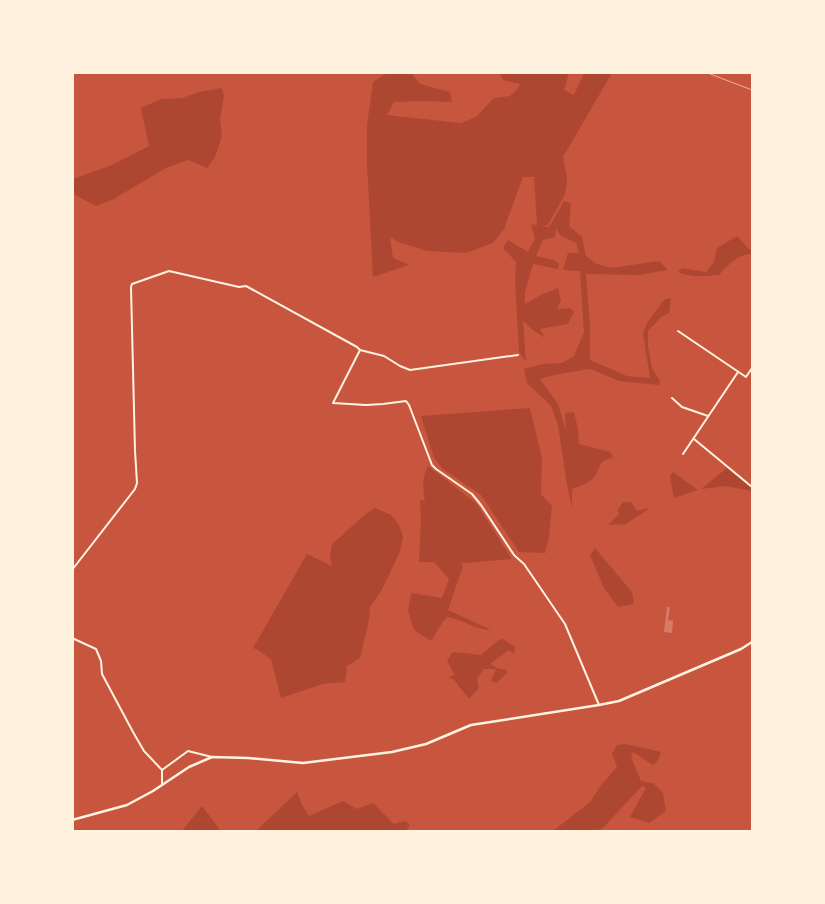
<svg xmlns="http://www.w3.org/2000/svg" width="825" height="904" viewBox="0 0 825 904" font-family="'Noto Sans',sans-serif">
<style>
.green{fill:#ae4732}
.building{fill:#d67c66}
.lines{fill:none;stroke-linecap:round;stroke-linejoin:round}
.minor{stroke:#fff3e0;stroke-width:2}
.tertiary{stroke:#fff3e0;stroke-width:2.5}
.rail{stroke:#e9b49f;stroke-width:1}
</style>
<rect width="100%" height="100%" fill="#c8553d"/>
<!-- green -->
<path class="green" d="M387,73H411L420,84L450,92L452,102L418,101L394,102L387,115L461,123L476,117L494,98L510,96L519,87L520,84L503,80L499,73H569L564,90L574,95L584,73H612L563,157L567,179L565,194L548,225L541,226L549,227L564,201L571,203L569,226L582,237L586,256L597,264L611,268L659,261L668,270L639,275L586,274L590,325V360L627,376L650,378L643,333L647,323L664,300L671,298L669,313L661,317L648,331V346L652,368L660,381L659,385L619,381L593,370L589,369L554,375L540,379L558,404L566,431L565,413L574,412L578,429L579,444L610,452L613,457L602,462L594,478L585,484L572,489V508L566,479L558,425L551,406L527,383L524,369L543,364L562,363L574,356L584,332L580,271L563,270L568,253H579L576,243L560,235L556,228L555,237L543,240L536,256L554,260L559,264L558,269L533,264L525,292V304L543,294L558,288L561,301L557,309L570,308L574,312L568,324L540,329L545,338L533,330L523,321L526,362L519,352L515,280L516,262L503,248L508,240L528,252L535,239L531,224L537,225L534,177H523L504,229L493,243L466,253L427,251L398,242L390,237L393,258L409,265L373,277L367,163V125L373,82Z
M222,88L224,96L220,119L222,136L215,157L207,168L188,160L166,168L112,200L96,206L75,195L73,190V179L112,165L149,146L141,108L161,99L182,98L199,92Z
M737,236L752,252V254C737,254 729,265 719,275C705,276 691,278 678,272L682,268L706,272L714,262L717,248Z
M530,408L542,458L541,494L552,506L549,537L545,553L519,552L481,495L443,469L434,458L421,416Z
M428,466L476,503L512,559L464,563L461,562L463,566L448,610L491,630C475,630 463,619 447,617L442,623L431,641L414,630L408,611L411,593L442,598L449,579L434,562H419L421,516L420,501L425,500C422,490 423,475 428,466Z
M727,468L752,488V491L726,486L701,489Z
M673,472L698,490L674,498L670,476Z
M623,502H631L637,511L650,508L626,524L608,525L620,513L617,511Z
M375,508L391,515L399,525L403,537L400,551L388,577L381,591L370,607L369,620L360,658L347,666L345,682L323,684L281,698L271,659L258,650L253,648L307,554L332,566L330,557L332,544L367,513Z
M595,548L632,592L634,604L618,607L604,588L590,555Z
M503,639L515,647L514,654L509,650L490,664L499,669L506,670L507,673L496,683L491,681L496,669H484L477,679L479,688L469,699L454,680L449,677L455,675L447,661L453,652L481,655L499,640Z
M625,744L661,752L658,760L653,765L633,752L631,757L641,781L653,783L663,793L666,811L649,823L630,817L646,788L642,786L602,829L584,831H553L590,802L601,785L617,767L612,754L617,745Z
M297,792L302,805L309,816L343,801L357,809L373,803L393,823V824L405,821L410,825L405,832L256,831Z
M202,806L221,831H182Z"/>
<!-- building -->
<path class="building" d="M667,607H670L668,620L673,621L672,633L664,632Z"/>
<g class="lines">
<!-- minor -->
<path class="minor" d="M678,331L746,377L752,368
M360,350L384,356L400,366L410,370L518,355
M672,398L682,407L708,416
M694,439L752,487
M683,454L738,372
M72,570L135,489L137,483L135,451L131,287L132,284L169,271L239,287L246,286L357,347L360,350L333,403L366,405L383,404L406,401L409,405L432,465L436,469L472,494L481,505L514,555L524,564L565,624L599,705
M72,638L96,649L101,661L102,674L133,732L144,751L162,770L188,751L212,757
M162,785V770"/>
<!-- tertiary -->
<path class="tertiary" d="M72,820L127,805L153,791L189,767L212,757L248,758L303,763L392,752L426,744L471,725L599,705L619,701L741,649L752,642"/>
<!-- rail -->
<path class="rail" d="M705,72L752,90
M72,73L76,72"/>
</g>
<!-- border -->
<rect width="825" height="904" fill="none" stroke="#fff3e0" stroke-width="148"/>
</svg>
